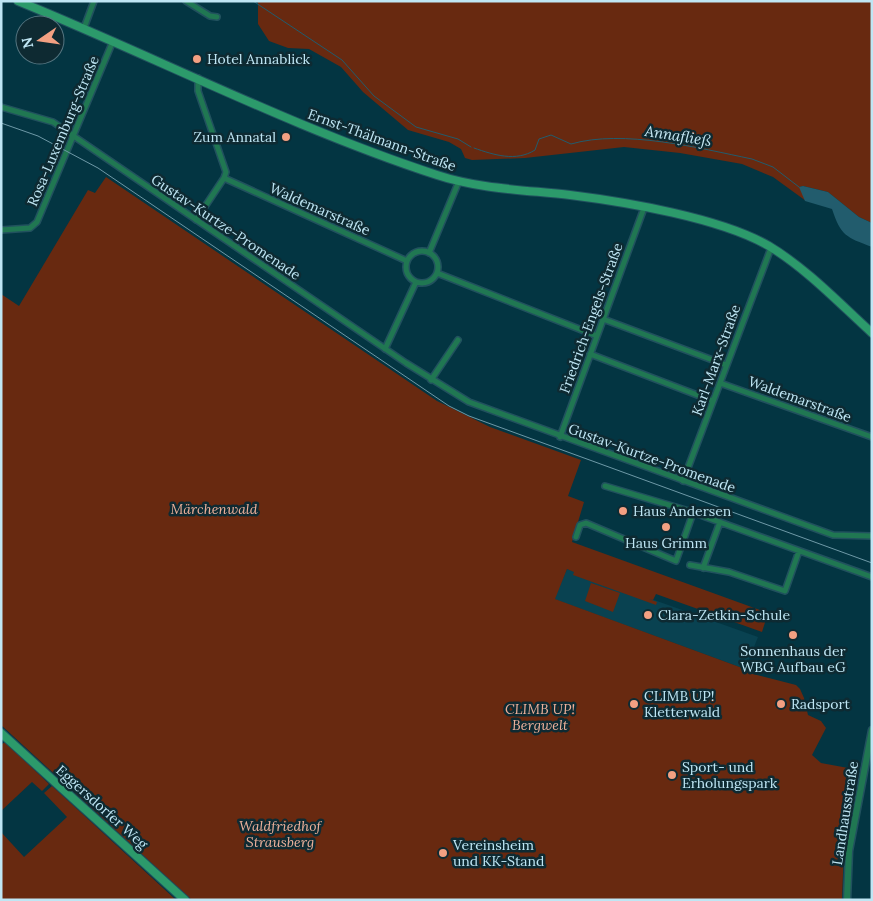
<svg xmlns="http://www.w3.org/2000/svg" width="873" height="901" viewBox="0 0 873 901" font-family="Lora,serif">
<style>
.built{fill:#094251}
.green{fill:#682910}
.water{fill:#225c6d}
.lines{fill:none;stroke-linecap:round;stroke-linejoin:round}
.stream{stroke:#225c6d;stroke-width:1}
.minor-casing{stroke:#21515e;stroke-width:8}
.tertiary-casing{stroke:#21515e;stroke-width:9}
.secondary-casing{stroke:#21515e;stroke-width:10}
.minor{stroke:#207752;stroke-width:5}
.tertiary{stroke:#207752;stroke-width:6}
.secondary{stroke:#2c9a6b;stroke-width:8}
.tram{stroke:#6e99a7;stroke-width:1}
.poi-dot{fill:#f3a082;stroke:#0e2a32;stroke-width:2}
.labels{text-anchor:middle;stroke-width:5;stroke-linejoin:round;paint-order:stroke}
.poi-label{font-size:14px;fill:#bfe6f4;stroke:#0e2a32;text-anchor:start}
.street-label{font-size:14px;fill:#bfe6f4;stroke:#0e2a32}
.park-label{font-size:14px;font-style:italic;fill:#edb19b;stroke:#0e2a32}
.water-label{font-size:15px;font-style:italic;fill:#c7e9f5;stroke:#0e2a32}
</style>
<rect width="100%" height="100%" fill="#033542"/>
<!-- built -->
<path class="built" d="M567,569L758,637L745,669L554,599Z"/>
<!-- green -->
<path class="green" d="M258,1H872V223L859,217L828,192L803,186L800,187L806,201L773,177L742,164L680,153L624,147L525,158L472,160L465,158L461,149L449,142L408,130L363,92L341,67L309,49L288,48L269,41L258,24Z
M106,177L437,401L490,427L581,460L568,496L584,502L572,542L768,613L762,632L656,594L653,600L649,599L657,602L656,605L573,575L574,572L567,569L555,599L745,669V672L796,685L800,689L804,698L808,715L821,721L826,728L812,755L821,763L859,770L844,847L842,900H192L1,725V294L19,306L88,190L95,193Z
M591,583L620,593L613,612L585,601Z
M5,742L49,784L42,791L32,782L1,811V745Z
M52,786L176,900H1V832L24,857L67,817L44,793Z"/>
<!-- water -->
<path class="water" d="M803,186L828,192L859,217L872,223V247C846,237 841,236 832,209L805,201L799,187Z"/>
<g class="lines">
<!-- stream -->
<path class="stream" d="M253,1L342,60L374,96L416,127L458,139L471,147
M474,148C494,155 516,162 535,150L539,139L551,135L571,144C623,129 699,148 752,159L773,167L799,187"/>
<!-- minor casing -->
<g class="minor-casing">
<path id="minor" d="M186,1L210,16L217,17
M84,28L94,1
M1,107L53,122L406,363L469,402L833,535L872,536
M224,178L407,261
M196,220L224,178L226,172L198,91V78
M1,230L30,228L37,222L113,41
M406 267a16 16 0 1 1 32 0a16 16 0 1 1-32 0Z
M429,253L459,181
M437,273L597,336
M603,319L726,365
M385,349L416,282
M590,354L713,401
M431,380L458,340
M720,383L872,437
M560,437L644,208
M683,481L771,248
M605,486L689,511L872,577
M576,537L580,525L586,523L676,561L693,513
M690,565L729,572L785,591L799,551
M703,568L720,522"/>
</g>
<!-- tertiary casing -->
<g class="tertiary-casing">
<path id="tertiary" d="M847,900L849,851L872,730"/>
</g>
<!-- secondary casing -->
<g class="secondary-casing">
<path id="secondary" d="M18,1C158,58 293,128 437,175C479,189 526,190 570,195C626,202 721,218 769,246C807,269 839,303 872,333
M1,733L185,900"/>
</g>
<!-- minor -->
<use href="#minor" class="minor"/>
<!-- tertiary -->
<use href="#tertiary" class="tertiary"/>
<!-- secondary -->
<use href="#secondary" class="secondary"/>
<!-- tram -->
<path class="tram" d="M1,123L38,136L98,168L449,406L469,416L872,563"/>
</g>
<!-- markers -->
<g class="poi-dot">
<circle cx="197" cy="59" r="5"/>
<circle cx="286" cy="137" r="5"/>
<circle cx="623" cy="511" r="5"/>
<circle cx="666" cy="527" r="5"/>
<circle cx="648" cy="615" r="5"/>
<circle cx="793" cy="635" r="5"/>
<circle cx="634" cy="704" r="5"/>
<circle cx="781" cy="704" r="5"/>
<circle cx="672" cy="775" r="5"/>
<circle cx="443" cy="853" r="5"/>
</g>
<g class="labels">
<!-- poi labels -->
<g class="poi-label">
<text x="207" y="64">Hotel Annablick</text>
<text x="276" y="142" text-anchor="end">Zum Annatal</text>
<text x="633" y="516">Haus Andersen</text>
<text x="666" y="548" text-anchor="middle">Haus Grimm</text>
<text x="658" y="620">Clara-Zetkin-Schule</text>
<text x="793" y="656" text-anchor="middle">Sonnenhaus der<tspan x="793" dy="16">WBG Aufbau eG</tspan></text>
<text x="644" y="701">CLIMB UP!<tspan x="644" dy="16">Kletterwald</tspan></text>
<text x="791" y="709">Radsport</text>
<text x="682" y="772">Sport- und<tspan x="682" dy="16">Erholungspark</tspan></text>
<text x="453" y="850">Vereinsheim<tspan x="453" dy="16">und KK-Stand</tspan></text>
</g>
<!-- street labels -->
<g class="street-label">
<text transform="translate(63 131) rotate(-67)" y="5">Rosa-Luxemburg-Straße</text>
<text transform="translate(382 140) rotate(20)" y="5">Ernst-Thälmann-Straße</text>
<text transform="translate(320 209) rotate(24)" y="5">Waldemarstraße</text>
<text transform="translate(226 227) rotate(34)" y="5">Gustav-Kurtze-Promenade</text>
<text transform="translate(591 318) rotate(-70)" y="5">Friedrich-Engels-Straße</text>
<text transform="translate(716 360) rotate(-70)" y="5">Karl-Marx-Straße</text>
<text transform="translate(800 399) rotate(20)" y="5">Waldemarstraße</text>
<text transform="translate(652 458) rotate(20)" y="5">Gustav-Kurtze-Promenade</text>
<text transform="translate(102 807) rotate(42)" y="5">Eggersdorfer Weg</text>
<text transform="translate(845 813) rotate(-81)" y="5">Landhausstraße</text>
</g>
<!-- park labels -->
<g class="park-label">
<text x="214" y="514">Märchenwald</text>
<text x="540" y="714">CLIMB UP!<tspan x="540" dy="16">Bergwelt</tspan></text>
<text x="280" y="831">Waldfriedhof<tspan x="280" dy="16">Strausberg</tspan></text>
</g>
<!-- water labels -->
<g class="water-label">
<text transform="translate(678 136) rotate(9)" y="5">Annafließ</text>
</g>
</g>
<!-- border -->
<rect width="873" height="901" fill="none" stroke="#bfe6f4" stroke-width="5"/>
<!-- north arrow -->
<g transform="translate(40 40) rotate(257)"><circle r="24" fill="#0e2a32" stroke="#557580"/>
<path d="M0-4L9 19L0 12L-9 19Z" fill="#f3a082"/>
<text y="-8" font-size="14" font-weight="bold" text-anchor="middle" fill="#bfe6f4">N</text>
</g>
</svg>
